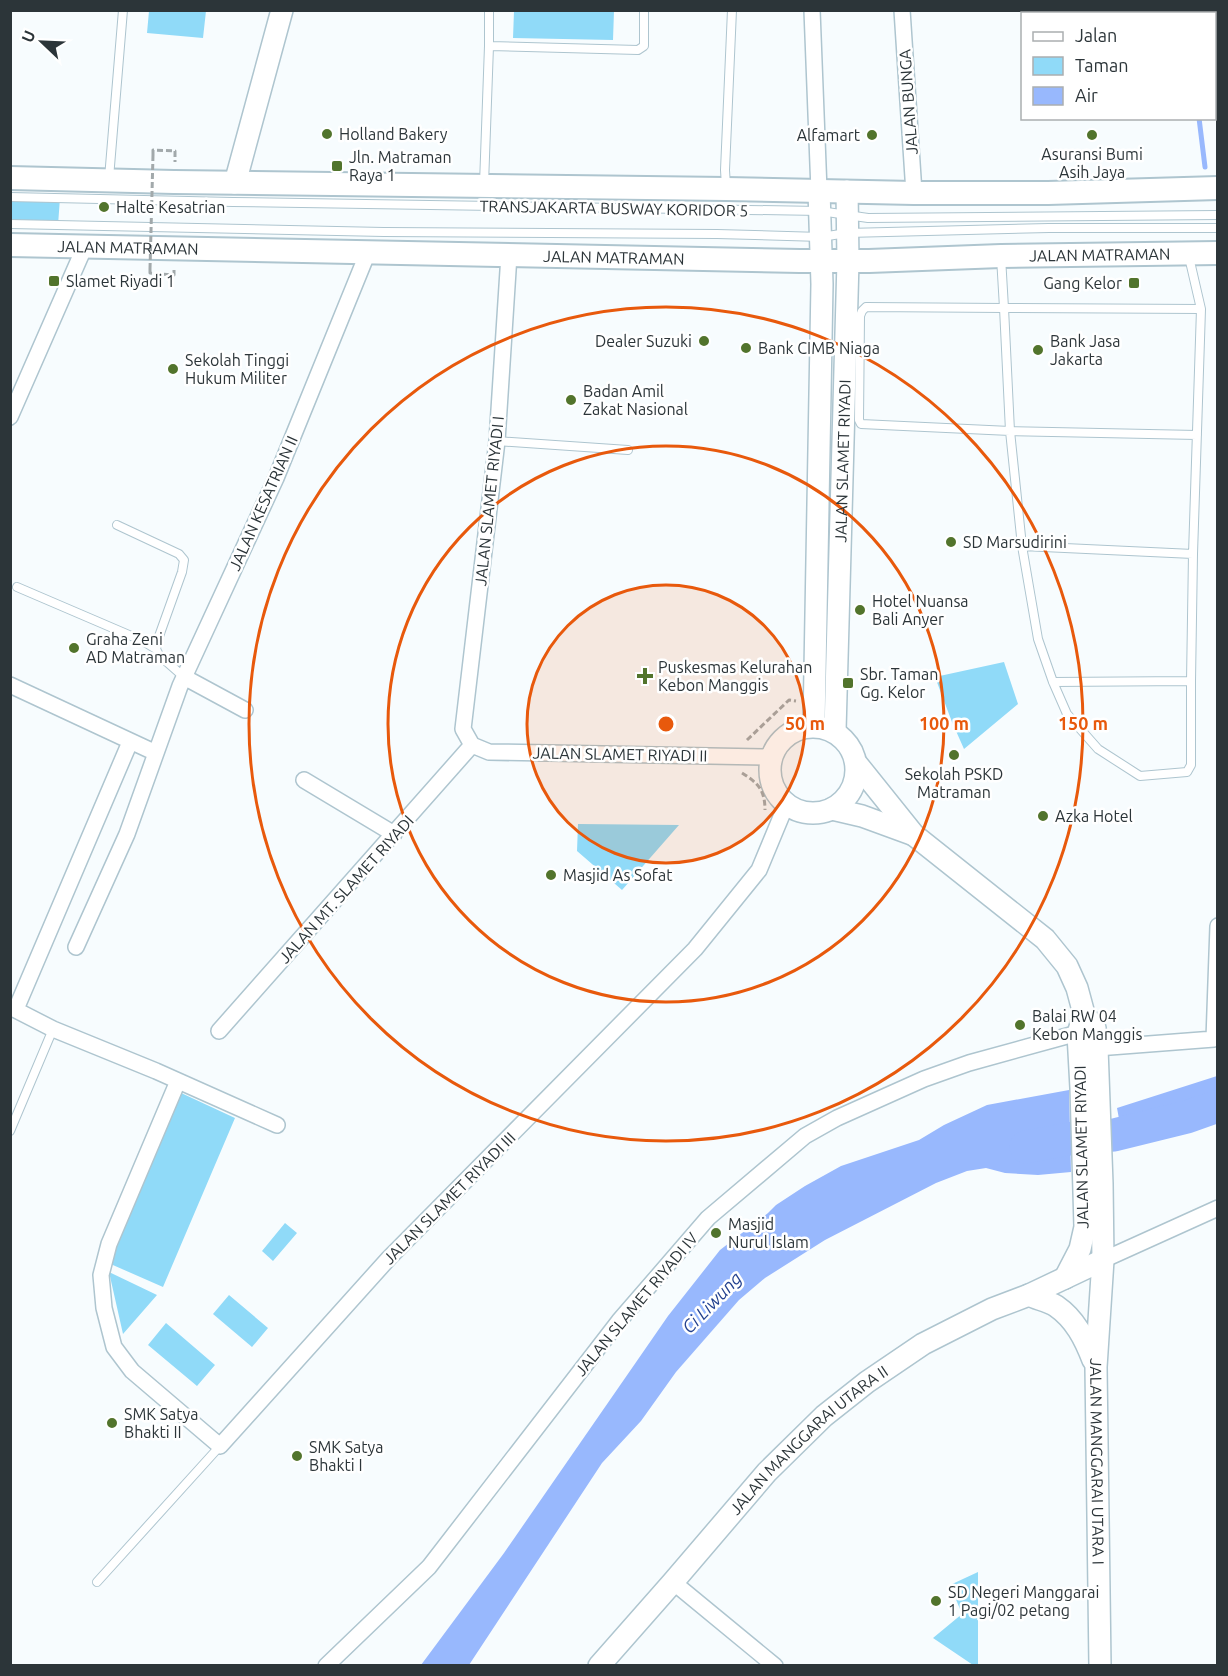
<svg xmlns="http://www.w3.org/2000/svg" width="1228" height="1676" viewBox="0 0 1228 1676" font-family="Ubuntu,sans-serif">
<style>
.green{fill:#90daf8}
.water{fill:#98b8fd}
.lines{fill:none;stroke-linecap:round;stroke-linejoin:round}
.stream{stroke:#98b8fd;stroke-width:5}
.river{stroke:#98b8fd;stroke-width:33}
.lane-casing{stroke:#aec5cf;stroke-width:10}
.street-casing{stroke:#aec5cf;stroke-width:18}
.secondary-casing{stroke:#aec5cf;stroke-width:24}
.primary-casing{stroke:#aec5cf;stroke-width:26}
.path{stroke:#a2a9ab;stroke-width:3;stroke-dasharray:6 3;stroke-linecap:butt}
.lane{stroke:#fff;stroke-width:8}
.street{stroke:#fff;stroke-width:15}
.secondary{stroke:#fff;stroke-width:21}
.primary{stroke:#fff;stroke-width:22}
.path-bridge{stroke:#a2a9ab;stroke-width:3;stroke-dasharray:6 3;stroke-linecap:butt}
.ring{fill:none;stroke:#e8590c;stroke-width:3}
.poi-dot{fill:#52742c;stroke:#fff;stroke-width:2}
.labels{text-anchor:middle;stroke-width:5;stroke-linejoin:round;paint-order:stroke}
.street-label{font-size:16px;fill:#2c3539;stroke:#fff}
.poi-label{font-size:16px;fill:#2c3539;stroke:#fff;text-anchor:start}
.water-label{font-size:18px;font-style:italic;fill:#23418f;stroke:#fff}
.centre{fill:#e8590c;stroke:#fff;stroke-width:3}
.ring-label{font-size:18px;text-anchor:middle;font-weight:bold;fill:#e8590c;stroke:#fff;stroke-width:5;stroke-linejoin:round;paint-order:stroke}
</style>
<rect width="100%" height="100%" fill="#f7fcfe"/>
<!-- green -->
<path class="green" d="M149,11H206L203,38L147,33Z
M514,11H614L613,40L513,38Z
M11,197L60,198L58,225L11,224Z
M1004,662L1018,704L964,749L952,722L935,677Z
M578,824L679,825L622,890L577,851Z
M179,1092L235,1118L163,1287L106,1262Z
M285,1223L297,1233L273,1261L262,1251Z
M109,1272L157,1295L123,1334Z
M229,1295L268,1328L252,1347L213,1314Z
M166,1323L215,1365L197,1386L148,1345Z
M978,1572V1665H973L933,1638L962,1614L950,1585Z"/>
<!-- water -->
<path class="water" d="M1217,1076V1121L1124,1146L1117,1108Z
M1069,1090L1071,1172L1038,1175L1005,1173L986,1168L967,1171L936,1183L825,1240L765,1278L739,1300L676,1372L641,1421L602,1463L469,1665H421L504,1553L668,1316L720,1250L768,1213L776,1205L805,1186L841,1166L919,1140L944,1125L987,1105Z"/>
<g class="lines">
<!-- stream -->
<path class="stream" d="M1183,10L1184,14
M1199,118L1205,167"/>
<!-- river -->
<path class="river" d="M1026,1147L1074,1138L1114,1135L1187,1117L1218,1106"/>
<!-- lane casing -->
<g class="lane-casing">
<path id="lane" d="M489,10V46L638,50L644,46V10
M109,178L123,10
M484,184L489,46
M726,186L725,170L732,10
M10,197L233,202L820,211L868,218L1218,215
M10,224L384,232L717,234L821,237L847,233L1049,228H1218
M1001,257L1004,308L1201,309
M1189,257L1201,309L1193,554L1191,681V765L1187,772L1140,776L1098,749L1067,714L1053,682L1038,639L1022,546L1010,431L1197,435
M866,307L1004,308L1010,431L861,424L859,420L860,316L862,311Z
M497,441L628,450
M117,525L179,554L184,560L182,572L158,639L156,649L159,655L184,677
M1022,546L1193,554
M17,587L143,641L156,649
M1053,682L1191,681
M10,1131L53,1029
M97,1582L220,1446"/>
</g>
<!-- street casing -->
<g class="street-casing">
<path id="street" d="M812,10L819,191
M902,10L914,193
M10,417L85,246
M184,677L245,710
M10,685L156,753
M472,745L463,729L497,441L509,255
M472,745L489,752L770,757
M304,780L394,834
M76,947L127,834L180,686L276,478L368,252
M10,1007L53,1029L156,1071L277,1125
M16,1009L130,742
M219,1031L472,745
M1097,1048L1214,1039L1218,926
M178,1081L109,1244L101,1275L104,1308L114,1347L132,1371L220,1446L389,1258L695,949L759,870L786,805
M1103,1260L1218,1208
M673,1582L775,1666
M326,1666L429,1567L619,1321L708,1218L805,1136L837,1118L924,1079L969,1063L1085,1031"/>
</g>
<!-- secondary casing -->
<g class="secondary-casing">
<g id="secondary">
<path d="M235,183L282,10"/>
<path d="M814,725L822,284L819,191"/>
<circle cx="813" cy="770" r="43"/>
<path id="s1" d="M835,731L848,261L847,191"/>
<path id="s2" d="M857,764L914,835L1045,939L1067,966L1077,988L1084,1014L1095,1028L1097,1048L1102,1184L1103,1260L1096,1367L1100,1666"/>
<path d="M832,809L862,816L914,835"/>
<path d="M1065,1278L1080,1249L1085,1227L1081,1088L1078,1034L1084,1014"/>
<path d="M1029,1295C1037,1299 1048,1301 1056,1306C1075,1319 1085,1339 1093,1360"/>
<path id="s3" d="M599,1666L673,1582L767,1472L824,1416L867,1382L923,1344L992,1309L1029,1295L1103,1260"/>
</g>
</g>
<!-- primary casing -->
<g class="primary-casing">
<g id="primary">
<path d="M10,178L174,182L726,189L914,193H1048L1218,188"/>
<path id="s4" d="M10,245L800,261H869L1001,256L1218,253"/>
</g>
</g>
<!-- path -->
<path class="path" d="M153,155V150L175,151V162
M150,269V273L174,275V269
M747,740L789,700L796,701
M742,773C758,783 765,790 765,810"/>
<!-- lane -->
<use href="#lane" class="lane"/>
<!-- street -->
<use href="#street" class="street"/>
<!-- secondary -->
<use href="#secondary" class="secondary"/>
<!-- primary -->
<use href="#primary" class="primary"/>
<!-- path-bridge -->
<path class="path-bridge" d="M150,269L153,155"/>
</g>
<!-- distance rings -->
<circle cx="666" cy="724" r="139" fill="#e8590c" fill-opacity=".12"/>
<g class="ring">
<circle cx="666" cy="724" r="139"/>
<circle cx="666" cy="724" r="278"/>
<circle cx="666" cy="724" r="417"/>
</g>
<!-- markers -->
<g class="poi-dot">
<circle cx="327" cy="134" r="6"/>
<circle cx="872" cy="135" r="6"/>
<circle cx="1092" cy="135" r="6"/>
<rect x="331" y="160" width="12" height="12" rx="3"/>
<circle cx="104" cy="207" r="6"/>
<rect x="48" y="275" width="12" height="12" rx="3"/>
<rect x="1128" y="277" width="12" height="12" rx="3"/>
<circle cx="704" cy="341" r="6"/>
<circle cx="746" cy="348" r="6"/>
<circle cx="1038" cy="350" r="6"/>
<circle cx="173" cy="369" r="6"/>
<circle cx="571" cy="400" r="6"/>
<circle cx="951" cy="542" r="6"/>
<circle cx="860" cy="610" r="6"/>
<circle cx="74" cy="648" r="6"/>
<path d="M642 667h6v6h6v6h-6v6h-6v-6h-6v-6h6z"/>
<rect x="842" y="677" width="12" height="12" rx="3"/>
<circle cx="954" cy="755" r="6"/>
<circle cx="1043" cy="816" r="6"/>
<circle cx="551" cy="875" r="6"/>
<circle cx="1020" cy="1025" r="6"/>
<circle cx="716" cy="1233" r="6"/>
<circle cx="112" cy="1423" r="6"/>
<circle cx="297" cy="1456" r="6"/>
<circle cx="936" cy="1601" r="6"/>
</g>
<g class="labels">
<!-- street labels -->
<g class="street-label">
<text transform="translate(908 102) rotate(-94)" y="6">JALAN BUNGA</text>
<text transform="translate(614 208) rotate(1)" y="6">TRANSJAKARTA BUSWAY KORIDOR 5</text>
<text dy="6" stroke="none"><textPath href="#s4" startOffset="118">JALAN MATRAMAN</textPath></text>
<text dy="6" stroke="none"><textPath href="#s4" startOffset="1090">JALAN MATRAMAN</textPath></text>
<text dy="6" stroke="none"><textPath href="#s4" startOffset="604">JALAN MATRAMAN</textPath></text>
<text dy="6" stroke="none"><textPath href="#s1" startOffset="270">JALAN SLAMET RIYADI</textPath></text>
<text transform="translate(489 501) rotate(-84)" y="6">JALAN SLAMET RIYADI I</text>
<text transform="translate(263 503) rotate(-66)" y="6">JALAN KESATRIAN II</text>
<text transform="translate(620 754) rotate(1)" y="6">JALAN SLAMET RIYADI II</text>
<text transform="translate(346 889) rotate(-48)" y="6">JALAN MT. SLAMET RIYADI</text>
<text transform="translate(1081 1147) rotate(-91)" y="6">JALAN SLAMET RIYADI</text>
<text transform="translate(449 1198) rotate(-45)" y="6">JALAN SLAMET RIYADI III</text>
<text transform="translate(636 1304) rotate(-50)" y="6">JALAN SLAMET RIYADI IV</text>
<text dy="6" stroke="none"><textPath href="#s3" startOffset="309">JALAN MANGGARAI UTARA II</textPath></text>
<text dy="6" stroke="none"><textPath href="#s2" startOffset="796">JALAN MANGGARAI UTARA I</textPath></text>
</g>
<!-- poi labels -->
<g class="poi-label">
<text x="339" y="140">Holland Bakery</text>
<text x="860" y="141" text-anchor="end">Alfamart</text>
<text x="1092" y="160" text-anchor="middle">Asuransi Bumi<tspan x="1092" dy="18">Asih Jaya</tspan></text>
<text x="349" y="163">Jln. Matraman<tspan x="349" dy="18">Raya 1</tspan></text>
<text x="116" y="213">Halte Kesatrian</text>
<text x="66" y="287">Slamet Riyadi 1</text>
<text x="1122" y="289" text-anchor="end">Gang Kelor</text>
<text x="692" y="347" text-anchor="end">Dealer Suzuki</text>
<text x="1050" y="347">Bank Jasa<tspan x="1050" dy="18">Jakarta</tspan></text>
<text x="758" y="354">Bank CIMB Niaga</text>
<text x="185" y="366">Sekolah Tinggi<tspan x="185" dy="18">Hukum Militer</tspan></text>
<text x="583" y="397">Badan Amil<tspan x="583" dy="18">Zakat Nasional</tspan></text>
<text x="963" y="548">SD Marsudirini</text>
<text x="872" y="607">Hotel Nuansa<tspan x="872" dy="18">Bali Anyer</tspan></text>
<text x="86" y="645">Graha Zeni<tspan x="86" dy="18">AD Matraman</tspan></text>
<text x="658" y="673">Puskesmas Kelurahan<tspan x="658" dy="18">Kebon Manggis</tspan></text>
<text x="860" y="680">Sbr. Taman<tspan x="860" dy="18">Gg. Kelor</tspan></text>
<text x="954" y="780" text-anchor="middle">Sekolah PSKD<tspan x="954" dy="18">Matraman</tspan></text>
<text x="1055" y="822">Azka Hotel</text>
<text x="563" y="881">Masjid As Sofat</text>
<text x="1032" y="1022">Balai RW 04<tspan x="1032" dy="18">Kebon Manggis</tspan></text>
<text x="728" y="1230">Masjid<tspan x="728" dy="18">Nurul Islam</tspan></text>
<text x="124" y="1420">SMK Satya<tspan x="124" dy="18">Bhakti II</tspan></text>
<text x="309" y="1453">SMK Satya<tspan x="309" dy="18">Bhakti I</tspan></text>
<text x="948" y="1598">SD Negeri Manggarai<tspan x="948" dy="18">1 Pagi/02 petang</tspan></text>
</g>
<!-- water labels -->
<g class="water-label">
<text transform="translate(712 1303) rotate(-46)" y="6">Ci Liwung</text>
</g>
</g>
<circle cx="666" cy="724" r="9" class="centre"/>
<g class="ring-label">
<text x="805" y="730">50 m</text>
<text x="944" y="730">100 m</text>
<text x="1083" y="730">150 m</text>
</g>
<!-- border -->
<rect width="1228" height="1676" fill="none" stroke="#2c3539" stroke-width="24"/>
<!-- legend -->
<rect x="1021" y="12" width="195" height="108" fill="#ffffff" stroke="#abaeb0" stroke-width="1.5"/>
<rect x="1033" y="32" width="30" height="9" fill="#ffffff" stroke="#abaeb0" stroke-width="1.5"/>
<text x="1075" y="42" font-size="18" fill="#2c3539">Jalan</text>
<rect x="1033" y="57" width="30" height="18" fill="#90daf8" stroke="#abaeb0" stroke-width="1.5"/>
<text x="1075" y="72" font-size="18" fill="#2c3539">Taman</text>
<rect x="1033" y="87" width="30" height="18" fill="#98b8fd" stroke="#abaeb0" stroke-width="1.5"/>
<text x="1075" y="102" font-size="18" fill="#2c3539">Air</text>
<!-- north arrow -->
<g transform="translate(42 42) rotate(293)" stroke="#ffffff" stroke-width="4.5" paint-order="stroke">
<path d="M0-4.5L10 22L0 15L-10 22Z" fill="#2c3539"/>
<text y="-9" font-size="16" font-weight="bold" text-anchor="middle" fill="#2c3539">U</text>
</g>
</svg>
